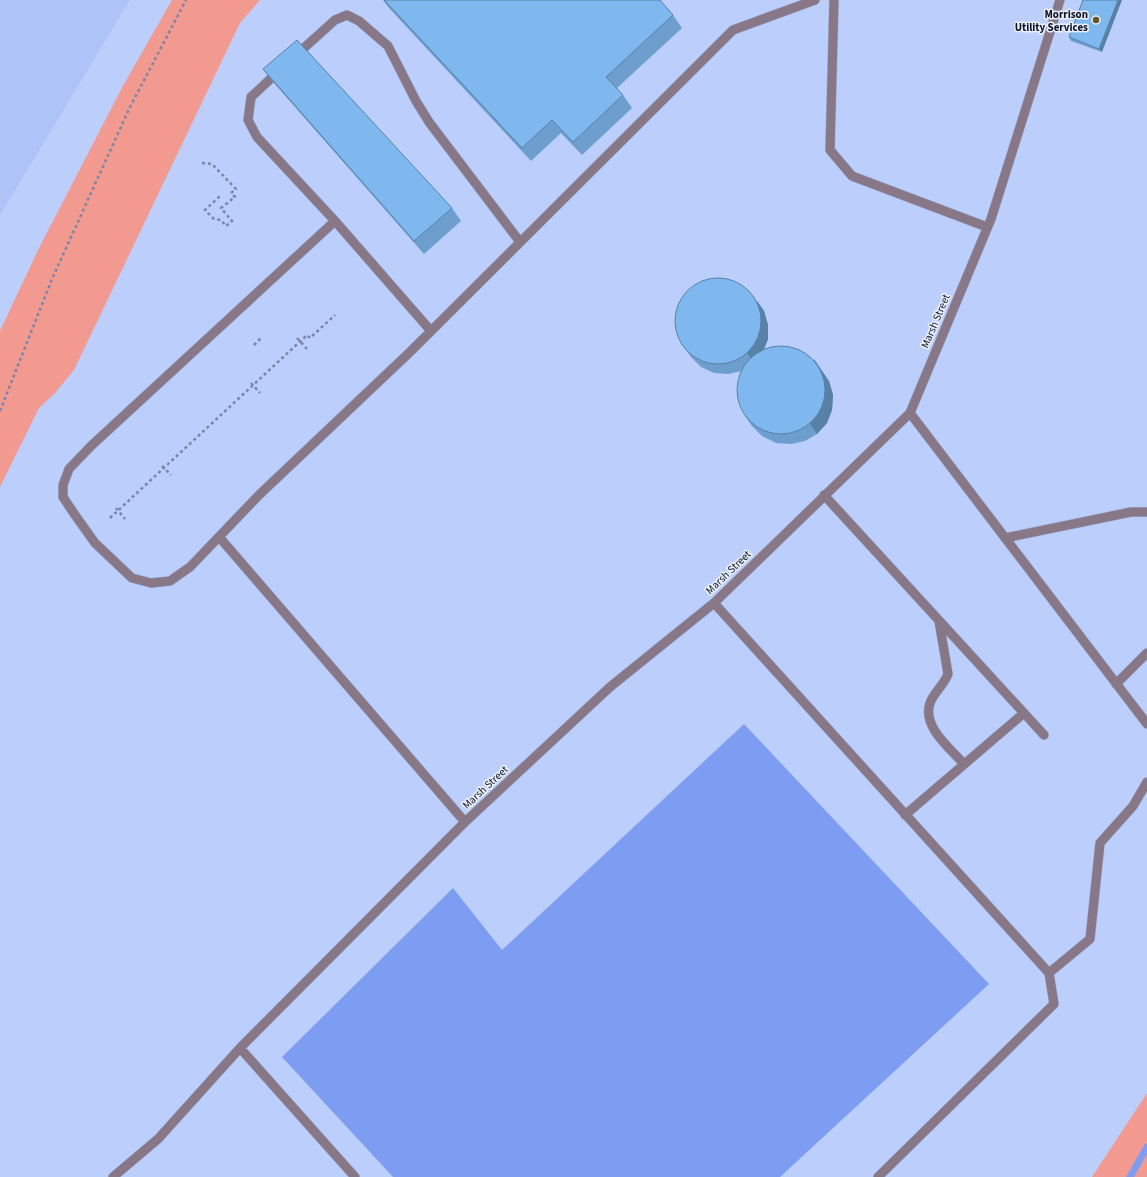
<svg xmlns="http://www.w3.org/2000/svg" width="1147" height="1177" viewBox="0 0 1147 1177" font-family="'Source Sans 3',sans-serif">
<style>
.built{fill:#aec3f7}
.green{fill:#f29a8f}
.water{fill:#7d9df3}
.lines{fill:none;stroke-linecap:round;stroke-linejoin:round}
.stream{stroke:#7d9df3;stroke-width:7}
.lane-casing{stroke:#9dadd5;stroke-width:10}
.path{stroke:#7986a9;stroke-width:2.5;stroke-dasharray:3 3;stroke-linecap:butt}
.lane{stroke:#887887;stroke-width:9}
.wall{fill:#6d9ece}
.shaded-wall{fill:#5981a7}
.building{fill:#7fb8ef;stroke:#5981a7}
.poi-dot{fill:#675322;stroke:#eaeffe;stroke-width:1.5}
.labels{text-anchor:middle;stroke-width:3;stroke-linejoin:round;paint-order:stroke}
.poi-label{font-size:11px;font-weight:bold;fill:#0f1424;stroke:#eaeffe;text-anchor:end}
.street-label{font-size:11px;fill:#0f1424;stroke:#eaeffe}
</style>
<rect width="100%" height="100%" fill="#bccefc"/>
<!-- built -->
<path class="built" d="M0,0H130L0,215Z"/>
<!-- green -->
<path class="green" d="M172,0H260L240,23L74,370L55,393L39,408L0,487V331L39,248L124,84Z
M1147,1093V1177H1092Z"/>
<!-- water -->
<path class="water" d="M744,724L989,984L780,1177H393L282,1057L453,888L502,950Z"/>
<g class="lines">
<!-- stream -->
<path class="stream" d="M1130,1177L1147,1147"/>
<!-- lane casing -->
<g class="lane-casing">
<path id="lane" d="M834,0L830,150L852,176L987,227
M295,56L335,20L347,15L359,21L388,46L416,101L429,122L520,242
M279,71L251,97L248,120L257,137L335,221L431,331
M335,221L91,446L69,469L63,485V497L75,515L95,543L132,578L151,583L170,581L190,567L259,495L410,352L733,30L815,0
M910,413L1147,724
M824,495L1044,735
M220,538L465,822
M1005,538L1131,512H1147
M714,603L1049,973
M939,621L948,674C944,685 934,692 930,703C922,727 950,748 964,764
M1116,684L1147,653
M905,815L1024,713
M240,1048L355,1177
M113,1177L158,1139L240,1048L465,822L610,687L714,603L910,413L991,219L1060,0
M878,1177L1054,1004L1049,973L1090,939L1100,843L1133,806L1147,782"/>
</g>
<!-- path -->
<path class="path" d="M202,163L212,164L236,189L231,193L235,197L221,208L232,221L226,226L221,220L214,219L205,210L221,195
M297,338L307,349
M254,345L261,338
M251,383L260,393
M0,411L52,279L130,107L186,0
M162,466L171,475
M116,508L125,519
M110,518L307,335L310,338L335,315"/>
<!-- lane -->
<use href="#lane" class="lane"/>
</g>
<!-- wall -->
<path class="wall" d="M383,0H660L673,15L682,28L617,88L623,95L632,108L582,155L561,133L531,161L389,8Z
M1083,0L1102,52L1071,41L1069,37Z
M263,69L452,208L461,221L424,254L273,82Z
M757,301L764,311L768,325V339L764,349L829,381L833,395L832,410L827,423L817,434L805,441L791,444L776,443L762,436L752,426L745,416L742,371L728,374L714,373L701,367L691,357L684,347Z"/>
<!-- shaded-wall -->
<path class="shaded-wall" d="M1118,0H1122L1102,52L1099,49Z
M757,301L764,311L768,325V339L763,352L754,363L747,353Z
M814,359L829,381L833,395L832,410L827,423L817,434L810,424Z"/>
<!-- building -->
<path class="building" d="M384,0H660L673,15L606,77L623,95L573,142L552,120L522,148Z
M1083,0H1118L1099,49L1069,37Z
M297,40L452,208L414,241L263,69Z
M675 321a43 43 0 1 1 86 0a43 43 0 1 1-86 0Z
M737 390a44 44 0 1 1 88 0a44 44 0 1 1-88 0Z"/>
<!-- markers -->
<circle class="poi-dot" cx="1096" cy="20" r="4"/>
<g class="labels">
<!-- poi labels -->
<g class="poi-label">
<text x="1088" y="18">Morrison<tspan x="1088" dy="13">Utility Services</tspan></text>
</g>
<!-- street labels -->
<g class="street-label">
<text transform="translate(935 321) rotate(-67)" y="4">Marsh Street</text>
<text transform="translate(728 572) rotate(-44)" y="4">Marsh Street</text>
<text transform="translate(485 787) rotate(-43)" y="4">Marsh Street</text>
</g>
</g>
</svg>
